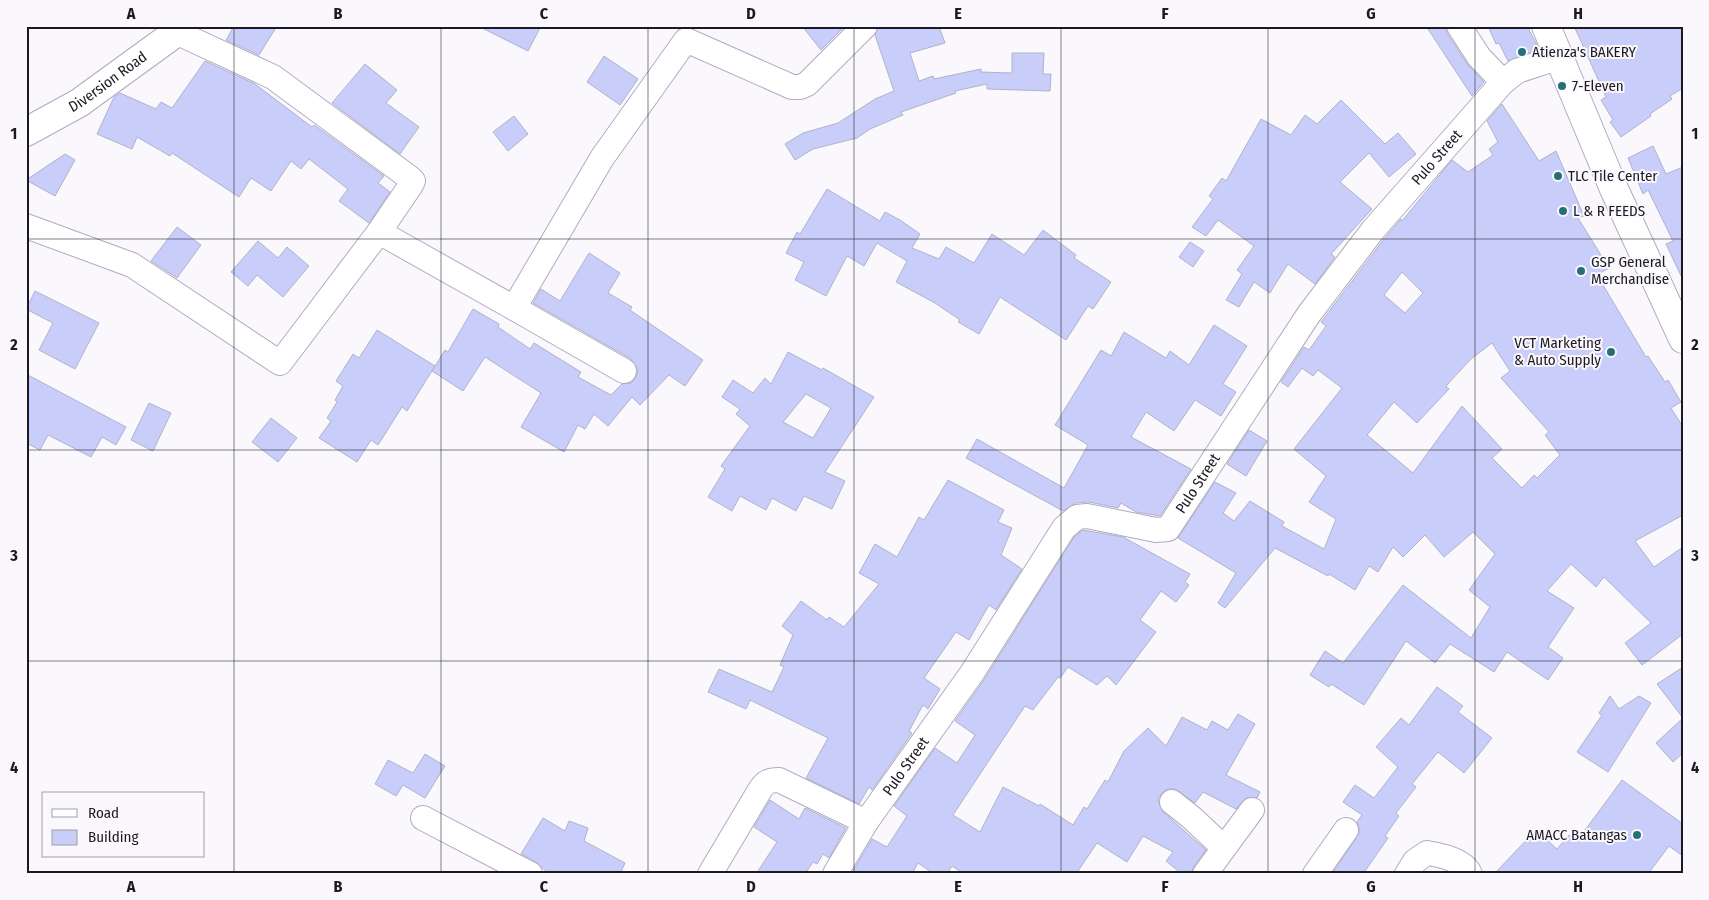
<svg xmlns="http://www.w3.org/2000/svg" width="1709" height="900" viewBox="0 0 1709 900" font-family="'Fira Sans Condensed',sans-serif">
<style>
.building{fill:#c8cdfa;stroke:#b0b3ca;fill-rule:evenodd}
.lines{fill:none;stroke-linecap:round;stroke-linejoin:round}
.minor-casing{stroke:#b2abc1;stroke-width:26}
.major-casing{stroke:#b2abc1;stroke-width:30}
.highway-casing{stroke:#b2abc1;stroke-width:30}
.minor{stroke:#fff;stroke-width:24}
.major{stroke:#fff;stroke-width:28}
.highway{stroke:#fff;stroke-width:28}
.grid{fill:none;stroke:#1c1922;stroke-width:1;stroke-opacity:0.55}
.poi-dot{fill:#257075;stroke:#faf8fd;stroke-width:2}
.labels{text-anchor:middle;stroke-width:4;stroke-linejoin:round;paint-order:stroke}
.poi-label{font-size:15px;fill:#1c1922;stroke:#faf8fd;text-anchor:start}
.street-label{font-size:15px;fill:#1c1922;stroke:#faf8fd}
.neatline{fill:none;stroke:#1c1922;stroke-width:2}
.grid-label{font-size:16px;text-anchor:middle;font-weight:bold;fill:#1c1922}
</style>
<rect width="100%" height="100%" fill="#faf8fd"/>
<!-- building -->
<path class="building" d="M234,26H277L259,55L226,40Z
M478,26H541L528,51Z
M802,26H845L821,50Z
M878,26H939L945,43L910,53L919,81L933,76L934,79L981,69V72L1012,73V53H1044L1043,74H1051L1050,91L987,89V84L955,91L956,93L901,112L903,115L870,129L857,138L813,149L795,160L785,144L803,133L838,123L875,99L894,91L875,35Z
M1426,26H1445L1447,33L1468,65L1484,82L1472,96Z
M1488,26H1527L1539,49L1508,61L1499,43L1496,44Z
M1574,26H1683V88L1670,96L1672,99L1650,114L1651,116L1621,137L1610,122L1613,120L1601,100L1606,97Z
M604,56L638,79L620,105L587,82Z
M205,61L255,84L312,127L314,125L384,176L378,183L390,192L369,223L339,201L348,189L309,159L301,169L291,161L271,191L251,178L239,197L172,153L170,156L137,137L132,149L97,134L114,97L120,93L156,109L161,102L172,108Z
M365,64L397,90L386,103L419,127L400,154L332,103Z
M1341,100L1385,144L1398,133L1416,154L1389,177L1369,153L1340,182L1372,209L1331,254L1335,257L1315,284L1288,264L1270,293L1254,282L1239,307L1226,300L1242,274L1237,270L1254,246L1218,220L1206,236L1192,227L1213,199L1209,196L1222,178L1226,181L1261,119L1291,135L1305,115L1317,124Z
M1502,104L1539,161L1556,151L1584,216L1578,218L1609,268L1597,275L1646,357L1648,356L1665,382L1668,380L1681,402L1671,408L1683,427V515L1635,541L1654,567L1683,547V634L1642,665L1625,643L1651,623L1604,577L1596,587L1571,564L1547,591L1574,608L1548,647L1563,658L1548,680L1507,652L1494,672L1450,644L1435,663L1406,641L1364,705L1331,684L1329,687L1310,675L1325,651L1343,663L1403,585L1471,638L1490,607L1469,590L1495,554L1473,532L1444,557L1425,535L1403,557L1393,547L1378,572L1369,566L1355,590L1329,574L1328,576L1275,548L1225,608L1218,603L1236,573L1178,538L1215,482L1236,493L1223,513L1234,521L1250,501L1284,522L1282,526L1324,549L1336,519L1309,502L1326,476L1294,449L1342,388L1318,370L1313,376L1302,368L1288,387L1281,382L1304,347L1309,350L1326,326L1321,322L1384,239L1401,219L1402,221L1452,160L1468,172L1493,155L1489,149L1498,142L1487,121ZM1402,272L1423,293L1405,313L1384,295ZM1492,343L1510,371L1501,378L1549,432L1545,435L1560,455L1537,478L1534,475L1522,488L1492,458L1502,449L1462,406L1413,473L1367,435L1394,402L1417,423L1449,389L1446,386L1471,359Z
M514,116L528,134L508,151L493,132Z
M1653,146L1666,174L1683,167V280L1666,244L1673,241L1648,190L1643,194L1628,158Z
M65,154L75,160L55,196L26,180Z
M827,189L880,221L885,212L900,220L920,234L912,248L939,259L946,247L974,263L992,234L1024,255L1043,230L1076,255L1074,258L1111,282L1093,309L1088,306L1066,340L1000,297L979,334L958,322L960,320L935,303L896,282L907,261L877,243L864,266L847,256L826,296L795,280L804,262L786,253L797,232L800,234Z
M177,227L201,245L177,278L151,261Z
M258,241L278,258L287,247L309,266L283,297L257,275L248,286L231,272Z
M1190,242L1204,251L1193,267L1179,257Z
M589,253L620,273L608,293L632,307L630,310L703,360L685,386L669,375L640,405L632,397L608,426L594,414L585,429L578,425L564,452L521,427L541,393L485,357L463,391L432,371L445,350L448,352L473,309L499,324L498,327L530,349L534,343L581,372L578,377L611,395L622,384L631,383L636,377L638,370L631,359L533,303L541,289L560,301Z
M35,291L99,323L75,369L39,350L53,323L26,309Z
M1214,325L1247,346L1223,384L1236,392L1221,416L1195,400L1174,431L1146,412L1131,437L1191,469L1160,516L1136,512L1121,503L1118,508L1089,502L1076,503L1063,511L966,458L977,439L1064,488L1088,445L1055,425L1101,350L1111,356L1124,332L1166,358L1170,351L1189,365Z
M377,330L435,366L407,411L402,407L378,445L371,440L357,462L319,438L331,421L327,418L337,402L335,400L343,386L336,381L353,354L359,358Z
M788,352L822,370L823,368L874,397L825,472L845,481L832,509L804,496L796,511L772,498L766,510L740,496L732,511L708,497L725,469L721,466L750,426L736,414L740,409L722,397L733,380L753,393L765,378L771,384ZM806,394L831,408L813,438L783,422Z
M26,374L126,427L116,445L102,437L91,457L48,435L40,450L26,443Z
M149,403L171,413L153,451L131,440Z
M271,418L297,438L278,462L252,442Z
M1249,430L1267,441L1246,476L1227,464Z
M948,480L1004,510L998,522L1012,528L1001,555L1022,569L996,610L989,605L969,640L956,632L924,678L940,689L928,709L923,705L909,731L912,733L872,790L869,787L859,804L806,778L828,738L750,700L746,709L708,692L719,669L772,692L784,667L780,665L793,635L782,626L801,601L827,620L829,617L844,627L879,584L859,573L875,544L897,557L919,517L924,520Z
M1083,530L1123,537L1190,574L1185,582L1189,585L1176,602L1161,591L1140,620L1156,632L1116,685L1107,676L1097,685L1068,667L1060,678L1058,677L1033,710L1025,706L953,815L980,832L1003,787L1039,806L1040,804L1073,825L1084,807L1087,809L1105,780L1108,782L1124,751L1148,728L1166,746L1182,717L1207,730L1212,721L1228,730L1238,714L1255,724L1226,775L1260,792L1257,798H1246L1236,809L1203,792L1195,803L1175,789H1167L1162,793L1158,800L1163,812L1206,850L1194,866L1191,874H1182L1166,861L1173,852L1143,836L1127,862L1097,843L1076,874H964L952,866L947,874H934L918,863L912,874H857L853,871L872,839L887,847L907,816L894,806L935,748L957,763L975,735L955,721L984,680L1074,537Z
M1683,667V753L1673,762L1656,743L1683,718L1657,684Z
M1437,687L1463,706L1458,712L1492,738L1464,773L1438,752L1412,784L1416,787L1396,813L1399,816L1385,836L1388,838L1363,874H1332L1360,832L1357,822L1362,815L1343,802L1355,785L1374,798L1398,767L1376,747L1401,718L1409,725Z
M1610,696L1619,709L1639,696L1651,703L1608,772L1577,752L1602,715L1599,713Z
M425,754L445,766L425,798L403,785L396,796L375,784L388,760L413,773Z
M1622,780L1683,824V856L1669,846L1648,874H1494L1536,830L1557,849L1569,835L1577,841Z
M770,800L799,819L805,808L846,828L829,858L823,854L817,864L813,862L805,874H756L777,842L754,827Z
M543,818L565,831L569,821L588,828L584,841L625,863L620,874H549L536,862L521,854Z"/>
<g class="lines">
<!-- minor casing -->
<g class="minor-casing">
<g id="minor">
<path d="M1459,26L1479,57L1503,82"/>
<path d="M178,33L273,77L410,178L413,181L411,185L379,232"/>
<path d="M26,226L132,265L280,363L379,232L514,308L602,158L686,40L792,87H800L807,84L865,26"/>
<path d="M514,308L624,371"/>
<path d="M1172,802L1192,818L1224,848"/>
<path d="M423,818L530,874"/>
<path d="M710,874L760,790C765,782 769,780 779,780L866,822"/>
<path id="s1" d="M835,874L866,822L972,673L1064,528L1077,517L1087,516L1156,530L1168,529L1309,314L1373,230L1503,82L1517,71L1560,57"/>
<path d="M1205,874L1252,810"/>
<path d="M1315,874L1346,830"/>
<path d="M1407,874L1415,861L1427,853C1440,855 1465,860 1470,874"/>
</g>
</g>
<!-- major casing -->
<g class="major-casing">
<path id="major" d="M1546,26L1614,189L1683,339"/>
</g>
<!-- highway casing -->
<g class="highway-casing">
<g id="highway">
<path id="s2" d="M26,132L79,103L185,26"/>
</g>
</g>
<!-- minor -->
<use href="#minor" class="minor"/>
<!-- major -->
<use href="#major" class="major"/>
<!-- highway -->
<use href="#highway" class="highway"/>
</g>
<!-- grid -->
<path class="grid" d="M234,26V874M441,26V874M648,26V874M854,26V874M1061,26V874M1268,26V874M1475,26V874M26,239H1683M26,450H1683M26,661H1683"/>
<!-- markers -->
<g class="poi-dot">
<circle cx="1522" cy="52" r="5"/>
<circle cx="1562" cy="86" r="5"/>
<circle cx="1558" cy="176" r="5"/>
<circle cx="1563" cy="211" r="5"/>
<circle cx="1581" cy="271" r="5"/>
<circle cx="1611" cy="352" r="5"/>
<circle cx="1637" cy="835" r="5"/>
</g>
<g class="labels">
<!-- poi labels -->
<g class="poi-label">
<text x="1532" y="57">Atienza's BAKERY</text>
<text x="1572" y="91">7-Eleven</text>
<text x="1568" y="181">TLC Tile Center</text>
<text x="1573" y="216">L &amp; R FEEDS</text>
<text x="1591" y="267">GSP General<tspan x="1591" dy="17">Merchandise</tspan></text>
<text x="1601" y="348" text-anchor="end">VCT Marketing<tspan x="1601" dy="17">&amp; Auto Supply</tspan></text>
<text x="1627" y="840" text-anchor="end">AMACC Batangas</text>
</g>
<!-- street labels -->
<g class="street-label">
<text dy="5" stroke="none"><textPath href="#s2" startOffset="96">Diversion Road</textPath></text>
<text dy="5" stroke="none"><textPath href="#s1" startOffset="984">Pulo Street</textPath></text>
<text dy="5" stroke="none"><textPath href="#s1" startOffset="579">Pulo Street</textPath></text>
<text dy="5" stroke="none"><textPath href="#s1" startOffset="129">Pulo Street</textPath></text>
</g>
</g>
<!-- border -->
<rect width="1709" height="900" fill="none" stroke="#faf8fd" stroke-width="55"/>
<!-- legend -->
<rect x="42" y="792" width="162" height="65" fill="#faf8fd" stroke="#a19fa5"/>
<rect x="52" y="809" width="25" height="8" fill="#ffffff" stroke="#a19fa5"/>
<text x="88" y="818" font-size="15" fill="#1c1922">Road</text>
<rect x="52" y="830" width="25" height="15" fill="#c8cdfa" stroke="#a19fa5"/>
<text x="88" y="842" font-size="15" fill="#1c1922">Building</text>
<rect x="28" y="28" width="1654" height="844" class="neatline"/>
<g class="grid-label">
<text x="131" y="19">A</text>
<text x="338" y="19">B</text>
<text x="544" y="19">C</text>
<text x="751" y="19">D</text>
<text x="958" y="19">E</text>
<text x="1165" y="19">F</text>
<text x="1371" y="19">G</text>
<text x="1578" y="19">H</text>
<text x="14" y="139">1</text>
<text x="1695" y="139">1</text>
<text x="14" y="350">2</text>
<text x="1695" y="350">2</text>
<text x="14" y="561">3</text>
<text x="1695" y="561">3</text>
<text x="14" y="773">4</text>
<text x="1695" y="773">4</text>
<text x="131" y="892">A</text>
<text x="338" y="892">B</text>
<text x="544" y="892">C</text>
<text x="751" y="892">D</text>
<text x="958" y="892">E</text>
<text x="1165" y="892">F</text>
<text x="1371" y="892">G</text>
<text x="1578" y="892">H</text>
</g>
</svg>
